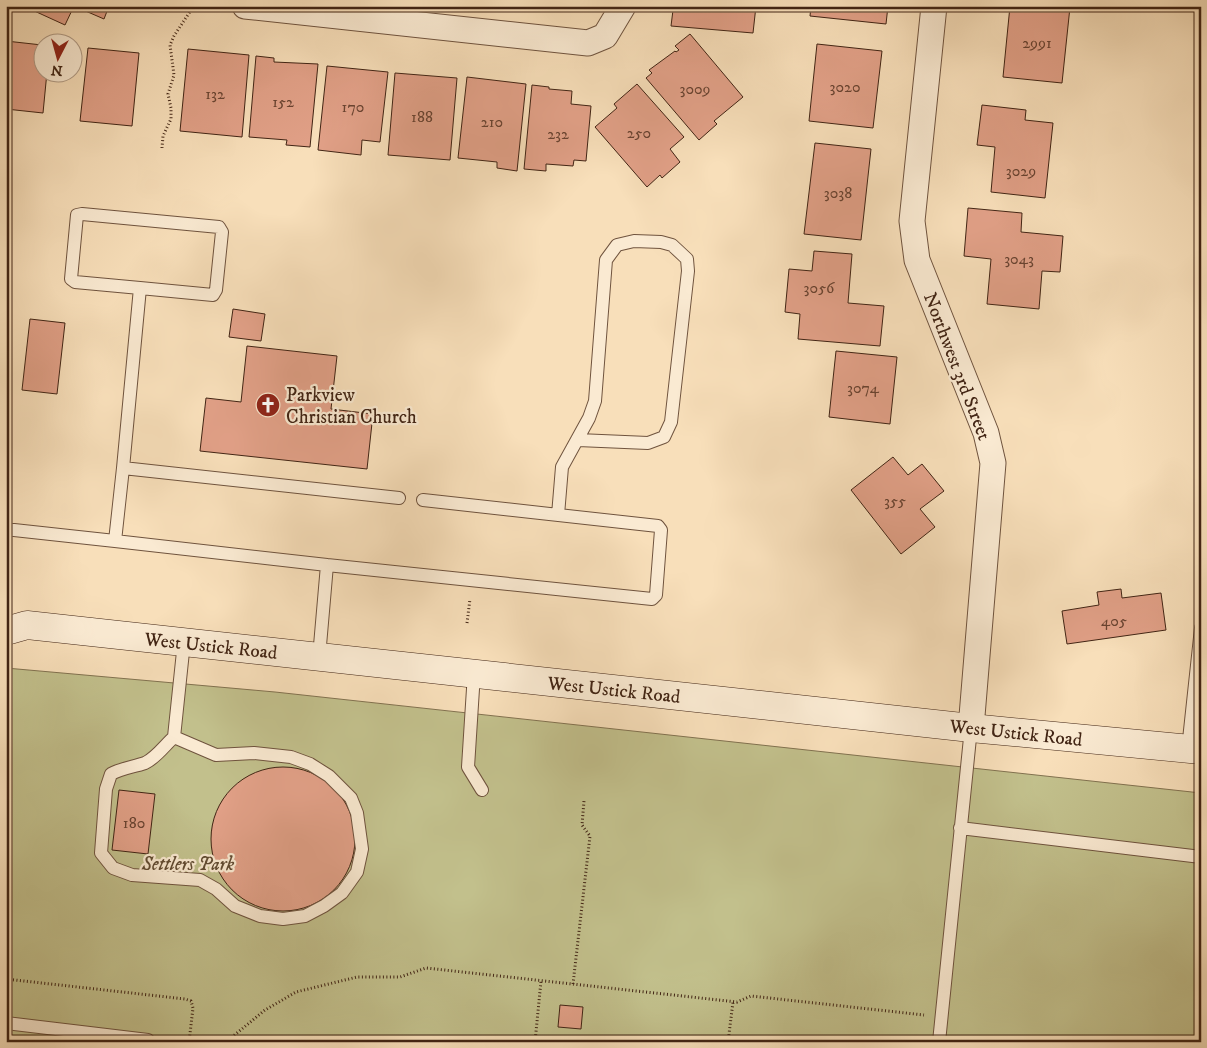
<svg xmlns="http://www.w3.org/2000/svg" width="1207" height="1048" viewBox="0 0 1207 1048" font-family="'IM FELL DW Pica',serif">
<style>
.green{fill:#c2c08c;stroke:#827250}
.building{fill:#e1a087;stroke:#412414}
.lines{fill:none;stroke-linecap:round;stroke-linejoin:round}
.lane-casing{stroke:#6f533e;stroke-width:14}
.street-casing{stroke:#6f533e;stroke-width:27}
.secondary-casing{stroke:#412414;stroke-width:29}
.path{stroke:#412414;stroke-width:3;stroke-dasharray:1 2.5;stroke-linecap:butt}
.lane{stroke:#faead2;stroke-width:12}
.street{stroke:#faead2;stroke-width:25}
.secondary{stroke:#faead2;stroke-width:28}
.labels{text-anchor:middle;stroke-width:4.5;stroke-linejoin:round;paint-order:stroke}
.number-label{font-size:16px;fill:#694331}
.street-label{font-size:19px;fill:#412414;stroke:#faead2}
.poi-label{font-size:19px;fill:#412414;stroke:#faead2;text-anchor:start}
.park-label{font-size:19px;font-style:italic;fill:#614b32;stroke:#faead2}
</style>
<rect width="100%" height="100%" fill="#f8dfba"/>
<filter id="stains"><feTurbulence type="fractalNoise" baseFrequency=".004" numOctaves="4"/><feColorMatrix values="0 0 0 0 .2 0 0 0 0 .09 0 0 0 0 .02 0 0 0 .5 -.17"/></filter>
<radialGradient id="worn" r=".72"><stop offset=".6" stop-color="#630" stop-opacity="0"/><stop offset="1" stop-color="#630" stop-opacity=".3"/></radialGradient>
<!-- green -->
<path class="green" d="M6,668L275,692L1201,793V1042H6Z"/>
<!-- building -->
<path class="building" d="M31,6H74L65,25L30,9Z
M74,6H109L104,19Z
M686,6H756L753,33L671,26L673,10L686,11Z
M811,6H888L886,24L810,16Z
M1010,6L1070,7L1062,83L1003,77Z
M690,34L743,97L714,121L717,124L699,140L646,78L652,73L649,70L675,51L676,52L679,50L675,46Z
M6,41L42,45V72H47L43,113L6,109Z
M817,44L882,51L873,128L809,121Z
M88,48L139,53L132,126L80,121Z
M188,49L249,55L242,137L180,131Z
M256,56L274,58V62L318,64L310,147L286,145L287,140L249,137Z
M327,66L388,72L380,142L362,140L361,155L318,150Z
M395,73L457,78L450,160L388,155Z
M467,77L526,84L517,171L497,168V162L458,158Z
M637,84L684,137L670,149L680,162L662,178L660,175L647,187L595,127L617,108L614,104Z
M532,85L549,87V89L572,91L571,104L591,106L586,161L574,160L573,166L546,164V171L524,169Z
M982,105L1026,110L1025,120L1053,123L1045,198L991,192L995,147L977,145Z
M815,143L871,149L861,240L804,234Z
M968,208L1022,213L1021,232L1063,236L1060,272L1042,271L1039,309L987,304L991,259L964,256Z
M814,251L852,254L848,303L884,306L880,346L798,339L800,314L785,312L789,269L812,271Z
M233,309L265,314L261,341L229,337Z
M30,319L65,323L57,394L22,390Z
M247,346L337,356L331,409L373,414L367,469L200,451L206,398L241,402Z
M836,351L897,357L890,424L829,417Z
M893,457L908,475L922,464L944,491L920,509L935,527L901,554L851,490Z
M1121,589L1122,598L1161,593L1166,630L1067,644L1062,611L1099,605L1097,592Z
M211 839a72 72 0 1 1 144 0a72 72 0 1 1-144 0Z
M119,790L155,794L148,854L112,850Z
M560,1005L583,1007L581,1029L558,1027Z"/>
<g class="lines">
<!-- lane casing -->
<g class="lane-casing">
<path id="lane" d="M123,468L140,288L213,295L216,290L222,232L219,227L82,214L77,215L71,279L75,282L140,288
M558,515L562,467L589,418L595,401L606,260L617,245L634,241L661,242L672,245L687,259L688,271L671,422L664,437L648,443L578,440
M6,530H14L115,541
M327,565L115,541L123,468L399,498
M319,657L327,565L652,599L656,595L661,530L658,526L423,500
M474,673L468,767L482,790
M174,737C165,745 156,758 145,763C133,767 122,768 111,774L106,789L101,853L113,868L132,875L200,880L216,889L235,906L260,916L283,919L305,916L324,906L342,893L357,872L362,849L357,813L351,798L329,776L310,764L291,757L254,753L216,755L174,737L184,642
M1188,749L1201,628
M960,828L1201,857
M6,1023L148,1040V1042
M939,1042L971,728"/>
</g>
<!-- street casing -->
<g class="street-casing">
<path id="street" d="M245,6L588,43L605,36L623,6
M934,6L912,221L917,260L986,433L993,463L971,728"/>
</g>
<!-- secondary casing -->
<g class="secondary-casing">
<path id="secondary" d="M6,631L27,625L971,728L1201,750"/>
</g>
<!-- path -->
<path class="path" d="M162,148L163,136L171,119V108L168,94L174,75L170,45L174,36L191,10L196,6
M467,623L470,599
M6,979L185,999L191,1001L193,1008L189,1042
M573,984L590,836L582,825L584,801
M226,1042L265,1010L296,992L357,977H400L426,968L737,1002L751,996L924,1015
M535,1042L541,981
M728,1042L733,1002"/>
<!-- lane -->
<use href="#lane" class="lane"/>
<!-- street -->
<use href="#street" class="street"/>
<!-- secondary -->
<use href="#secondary" class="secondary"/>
</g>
<!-- icons -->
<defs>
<g id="church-disc" transform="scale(1.25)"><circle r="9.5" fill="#8f2418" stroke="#faead2"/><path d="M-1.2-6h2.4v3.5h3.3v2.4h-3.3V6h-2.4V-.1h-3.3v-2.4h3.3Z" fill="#fff"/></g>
</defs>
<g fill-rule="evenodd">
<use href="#church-disc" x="268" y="405"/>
</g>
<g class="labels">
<!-- number labels -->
<g class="number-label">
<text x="1037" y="48">2991</text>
<text x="845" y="92">3020</text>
<text x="695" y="94">3009</text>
<text x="215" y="99">132</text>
<text x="283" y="107">152</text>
<text x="353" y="112">170</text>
<text x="422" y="122">188</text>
<text x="492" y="127">210</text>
<text x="639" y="138">250</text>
<text x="558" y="139">232</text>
<text x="1021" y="176">3029</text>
<text x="838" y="198">3038</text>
<text x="1019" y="264">3043</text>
<text x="819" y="293">3056</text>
<text x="863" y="393">3074</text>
<text x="895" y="506">355</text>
<text x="1114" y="626">405</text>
<text x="134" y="828">180</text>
</g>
<!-- street labels -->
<g class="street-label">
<text transform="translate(958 366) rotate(69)" y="7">Northwest 3rd Street</text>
<text transform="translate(211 645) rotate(6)" y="7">West Ustick Road</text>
<text transform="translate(614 689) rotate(6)" y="7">West Ustick Road</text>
<text transform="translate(1016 732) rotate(6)" y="7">West Ustick Road</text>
</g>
<!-- poi labels -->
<g class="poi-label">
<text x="286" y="401">Parkview<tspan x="286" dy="22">Christian Church</tspan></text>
</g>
<!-- park labels -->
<g class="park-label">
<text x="188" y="870">Settlers Park</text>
</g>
</g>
<!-- margin -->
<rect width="1207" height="1048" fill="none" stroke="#f8dfba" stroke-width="25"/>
<rect x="8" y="8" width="1192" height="1033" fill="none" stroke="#412414" stroke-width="2.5"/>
<rect x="12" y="12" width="1182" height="1023" fill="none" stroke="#412414"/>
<!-- north arrow -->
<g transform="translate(58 58) rotate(186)"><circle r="24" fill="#faead2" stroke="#b09b86"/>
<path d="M0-4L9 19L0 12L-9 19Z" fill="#8f2418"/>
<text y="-8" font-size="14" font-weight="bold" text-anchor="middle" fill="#412414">N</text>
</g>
<rect width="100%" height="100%" filter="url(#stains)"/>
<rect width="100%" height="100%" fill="url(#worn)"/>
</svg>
